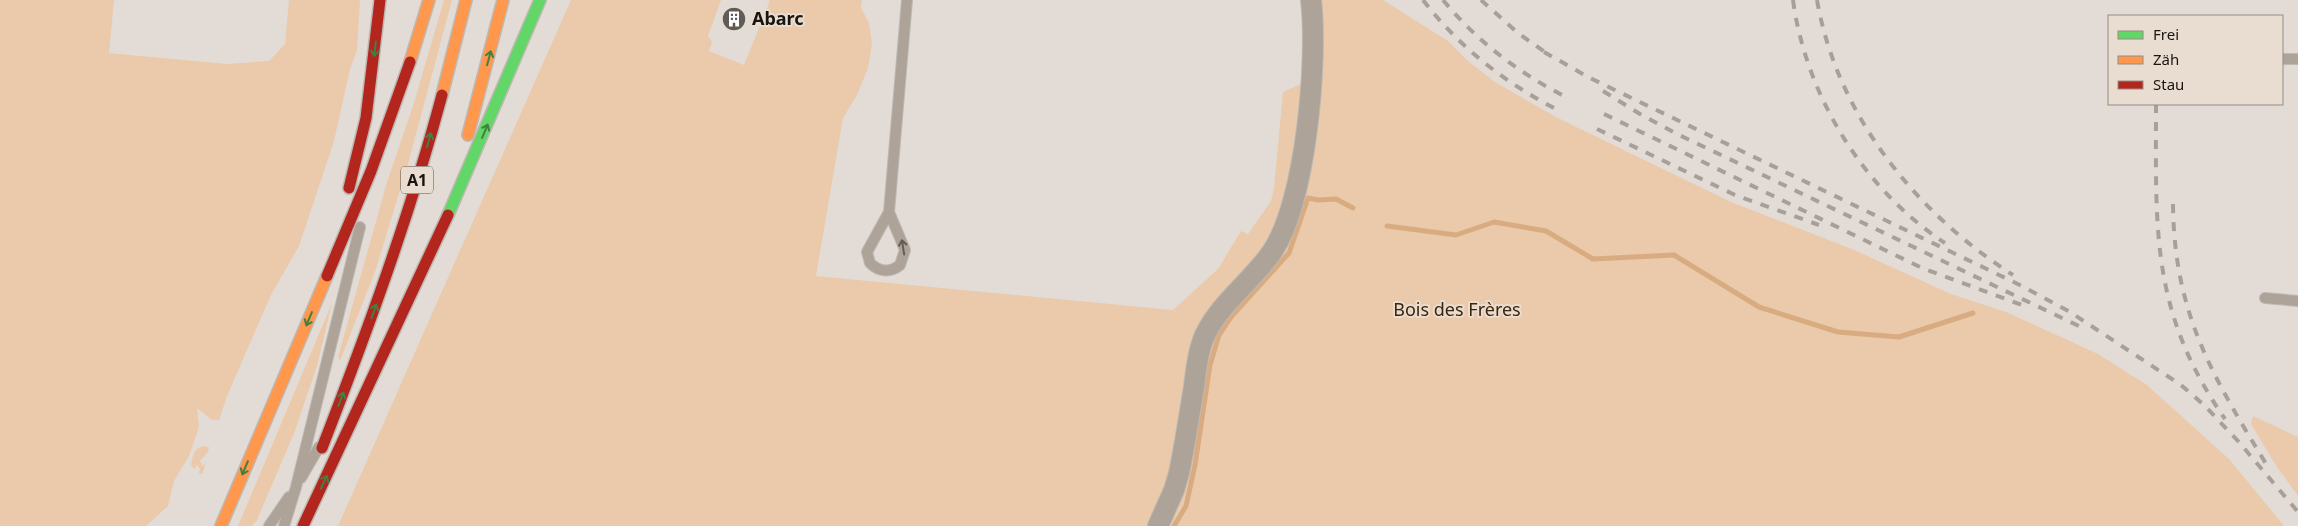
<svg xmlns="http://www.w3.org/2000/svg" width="2298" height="526" viewBox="0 0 2298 526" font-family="'Noto Sans',sans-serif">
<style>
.green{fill:#eacaaa}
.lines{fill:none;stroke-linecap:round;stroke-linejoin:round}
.stream{stroke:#d8ac80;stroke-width:5}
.lane-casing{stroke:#beb8b3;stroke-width:12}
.street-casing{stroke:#beb8b3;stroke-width:22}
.fast-casing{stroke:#beb8b3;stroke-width:14}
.slow-casing{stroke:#beb8b3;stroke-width:14}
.jam-casing{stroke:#beb8b3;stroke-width:14}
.lane{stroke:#aea398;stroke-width:10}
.street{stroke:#aea398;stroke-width:20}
.fast{stroke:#63d668;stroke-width:11}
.slow{stroke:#ff974d;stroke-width:11}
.jam{stroke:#b3261e;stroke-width:11}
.rail{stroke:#a8a098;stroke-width:4;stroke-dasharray:9 9;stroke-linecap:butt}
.oneway{stroke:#427f41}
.oneway2{stroke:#645c54}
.labels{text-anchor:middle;stroke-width:4;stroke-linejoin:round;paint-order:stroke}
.shield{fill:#e9dcd0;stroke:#58514a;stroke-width:1}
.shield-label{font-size:16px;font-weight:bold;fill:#1a1511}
.poi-label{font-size:18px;font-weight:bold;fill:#1a1511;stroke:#e9dcd0;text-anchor:start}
.park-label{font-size:18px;fill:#3d2509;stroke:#e9dcd0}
</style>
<rect width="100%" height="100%" fill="#e3dcd6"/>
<!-- green -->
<path class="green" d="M0,0H114L109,53L227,64L269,61L285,44L289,0H360L357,51L350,69L334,141L299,246L271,295L227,396L219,420H212L197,408L199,427L189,456L174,481L168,506L146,526H0Z
M444,0H452L408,164L376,269L340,361L338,357L387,182L413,106Z
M571,0H721L708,36L712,42L709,51L744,65L770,1L767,0H862L861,8L869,23L872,43L868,68L857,95L843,118L816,276L1173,310L1218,269L1241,231L1248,234L1271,201L1274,188L1283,92L1319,76L1318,0H1383L1448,41L1468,61L1495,82L1554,116L1599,138L1731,202L1852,249L1951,294L2006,312L2098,354L2147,385L2230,460L2284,526H338Z
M332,303L317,366L295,431L257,520L252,526H238Z
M2253,416L2298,437V496L2275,464L2251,424Z
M203,446L209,447L208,452L200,461L203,466L206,461L203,473L199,474L200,469L197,465L194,469L191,465C193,456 193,449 203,446Z"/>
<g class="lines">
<!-- stream -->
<path class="stream" d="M1387,226L1456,235L1494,222L1546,231L1593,259L1674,255L1759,307L1838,332L1899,337L1973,313
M1174,526L1186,506L1195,465L1210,365L1219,335L1231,317L1289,253L1308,198L1318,200L1336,199L1353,208"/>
<!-- lane casing -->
<g class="lane-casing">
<path id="lane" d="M2282,59H2298
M889,212L905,250L900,265C890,273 879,272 870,263L867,252L889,212L907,0
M2265,298L2298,301
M301,478L319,447
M269,526L289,497
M284,526L296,487L360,227"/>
</g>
<!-- street casing -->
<g class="street-casing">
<path id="street" d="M1158,526L1174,490L1179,473C1185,445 1189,416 1194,387C1196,370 1198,351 1205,335C1220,303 1252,281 1272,252C1306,202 1318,60 1311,0"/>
</g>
<!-- fast casing -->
<g class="fast-casing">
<path id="fast" d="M448,215L540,0"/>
</g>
<!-- slow casing -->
<g class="slow-casing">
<path id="slow" d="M410,62L429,0
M442,95L466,0
M468,135L503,0
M221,526L327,276"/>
</g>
<!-- jam casing -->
<g class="jam-casing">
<path id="jam" d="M349,188L366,118L380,0
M327,276L371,171L410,62
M322,448C367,332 410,215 442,95
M303,526L448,215"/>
</g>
<!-- lane -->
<use href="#lane" class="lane"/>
<!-- street -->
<use href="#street" class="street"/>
<!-- fast -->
<use href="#fast" class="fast"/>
<!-- slow -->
<use href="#slow" class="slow"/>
<!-- jam -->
<use href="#jam" class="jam"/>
<!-- rail -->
<path class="rail" d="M1423,0C1459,47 1505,83 1558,110
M1443,0C1476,40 1517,72 1564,96
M1481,0L1518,33L1549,55
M1793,0C1806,96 1864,190 1945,243
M1817,0C1837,115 1916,213 2013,275
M1544,52L1590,78L2022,286L2070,312L2181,385L2204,405L2238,441L2298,512
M1603,91L1640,114L1675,133L2085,329
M2156,104C2156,229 2150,311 2225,419
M1604,114L1922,268L2022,305
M1597,129L1735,195L1819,225
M2173,204C2174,314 2213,377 2268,467"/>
</g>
<!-- one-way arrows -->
<defs><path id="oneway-shaft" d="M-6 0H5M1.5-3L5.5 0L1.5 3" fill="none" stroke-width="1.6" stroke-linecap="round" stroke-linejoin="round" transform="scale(1.25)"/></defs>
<g class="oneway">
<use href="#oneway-shaft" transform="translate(375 49) rotate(97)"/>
<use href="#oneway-shaft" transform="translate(489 58) rotate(-75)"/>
<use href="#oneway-shaft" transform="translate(485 131) rotate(-67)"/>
<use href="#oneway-shaft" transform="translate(429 140) rotate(-74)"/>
<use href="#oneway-shaft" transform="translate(374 311) rotate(-70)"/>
<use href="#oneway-shaft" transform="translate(309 319) rotate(113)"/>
<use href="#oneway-shaft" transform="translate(341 399) rotate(-69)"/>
<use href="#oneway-shaft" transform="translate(245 468) rotate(113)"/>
<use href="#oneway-shaft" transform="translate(324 482) rotate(-65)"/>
</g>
<use class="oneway2" href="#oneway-shaft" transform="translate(903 247) rotate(-99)"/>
<!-- icons -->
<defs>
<g id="building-disc" transform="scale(1.25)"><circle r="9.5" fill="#605b56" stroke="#e9dcd0"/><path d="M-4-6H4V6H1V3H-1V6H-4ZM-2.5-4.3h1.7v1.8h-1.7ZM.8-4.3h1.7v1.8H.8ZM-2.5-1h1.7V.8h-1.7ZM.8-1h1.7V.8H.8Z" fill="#fff"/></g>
</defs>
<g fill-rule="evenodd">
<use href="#building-disc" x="734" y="19"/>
</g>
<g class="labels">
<!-- shield labels -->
<rect class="shield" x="401" y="166.5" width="32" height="27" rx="4"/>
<g class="shield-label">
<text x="417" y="186">A1</text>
</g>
<!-- poi labels -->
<g class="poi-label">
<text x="752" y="25">Abarc</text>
</g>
<!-- park labels -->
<g class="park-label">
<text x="1457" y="316">Bois des Frères</text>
</g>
</g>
<!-- legend -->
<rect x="2108" y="15" width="175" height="90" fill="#e9dcd0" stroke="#968c84"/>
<rect x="2118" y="31" width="25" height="8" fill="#63d668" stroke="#968c84"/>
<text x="2153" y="40" font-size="15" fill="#1a1511">Frei</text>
<rect x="2118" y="56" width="25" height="8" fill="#ff974d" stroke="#968c84"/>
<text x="2153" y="65" font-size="15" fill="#1a1511">Zäh</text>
<rect x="2118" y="81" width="25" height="8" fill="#b3261e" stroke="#968c84"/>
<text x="2153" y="90" font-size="15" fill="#1a1511">Stau</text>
</svg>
